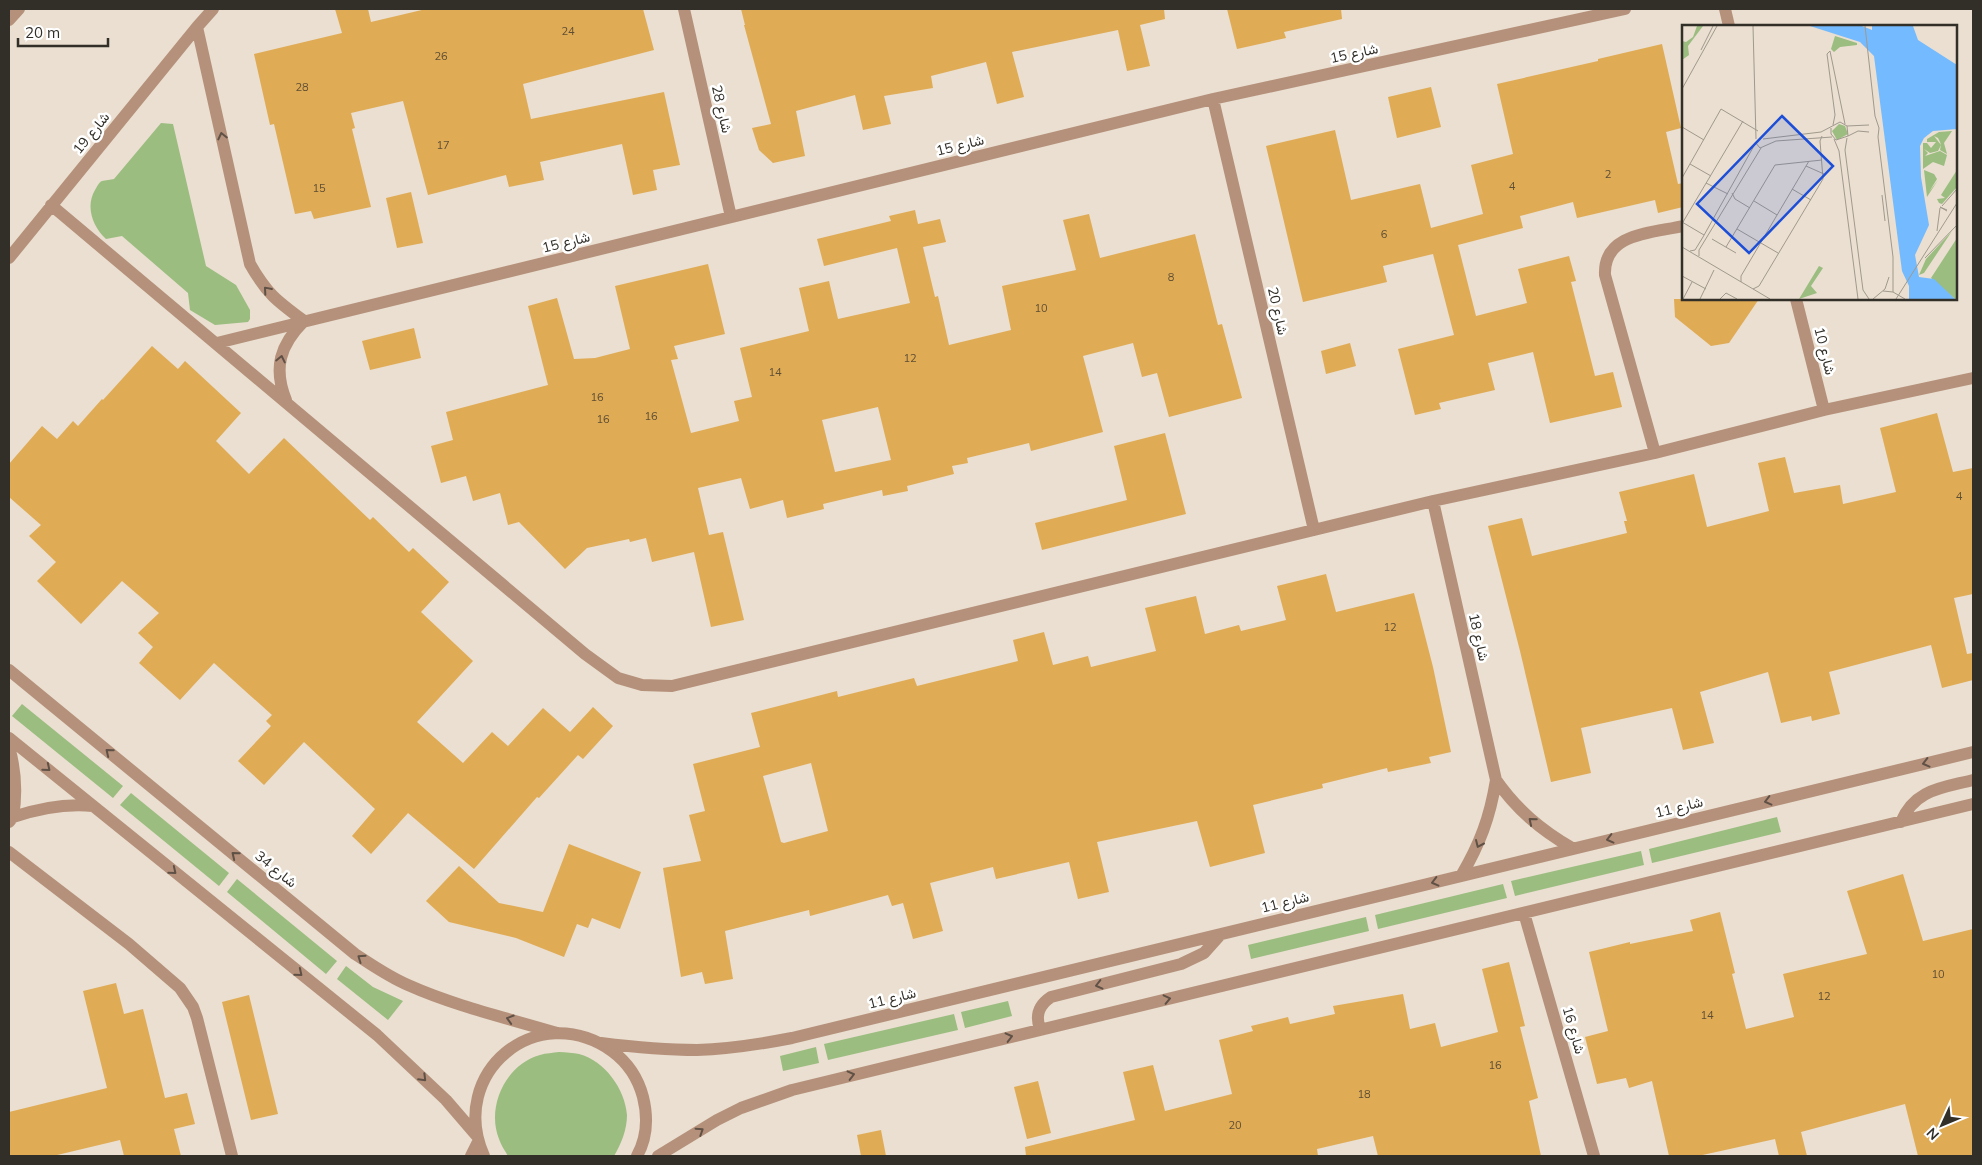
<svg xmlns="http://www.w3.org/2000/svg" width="1982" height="1165" viewBox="0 0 1982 1165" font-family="Mulish,Vazirmatn,sans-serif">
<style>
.green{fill:#9bbd80}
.building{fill:#e0ab55;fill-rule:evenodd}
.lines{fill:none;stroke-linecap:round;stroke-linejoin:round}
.minor{stroke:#b5917b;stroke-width:12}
.oneway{stroke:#605146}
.labels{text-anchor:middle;stroke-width:5;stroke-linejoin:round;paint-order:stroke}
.number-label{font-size:11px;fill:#5e4e34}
.street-label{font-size:14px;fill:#322f29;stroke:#fff}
.inset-road{fill:none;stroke:#a0998d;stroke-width:1}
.view{fill:#1d4ed8;fill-opacity:0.15;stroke:#1d4ed8;stroke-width:2.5}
.inset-edge{fill:none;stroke:#322f29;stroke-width:2.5}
</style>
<rect width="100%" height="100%" fill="#eadfd0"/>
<!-- green -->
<path class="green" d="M161,123L173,124L206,266L236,285L250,310V319L248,322L215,325L190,310L188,293L122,236L106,239C93,227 85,207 95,190C97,187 99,182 102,181C105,180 111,180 114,179Z
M22,704L123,786L113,798L12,716Z
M131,793L229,873L219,886L120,805Z
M1777,817L1781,832L1652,863L1649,849Z
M1641,851L1644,865L1515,896L1511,881Z
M237,879L337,961L326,974L227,892Z
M1503,884L1507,898L1378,929L1375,915Z
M1366,917L1369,931L1251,959L1248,945Z
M346,966L373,987L403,1001L388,1020L337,979Z
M1008,1001L1012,1016L965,1028L961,1012Z
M954,1014L958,1030L828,1060L824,1044Z
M816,1047L819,1063L783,1071L780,1056Z
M559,1052C566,1052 573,1053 579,1054C605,1061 625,1089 627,1115C627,1130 621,1144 614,1156H508C505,1151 501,1145 499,1139C486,1107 506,1064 540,1055C546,1053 553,1053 559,1052Z"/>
<!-- building -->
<path class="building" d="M335,9H368L371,22L426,9H643L654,50L523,84L531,119L664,92L680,165L653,170L657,190L633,195L622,144L540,162L544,180L509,187L506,175L428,195L403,101L351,113L355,128L352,129L371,207L314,219L311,211L295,214L274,124L270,125L254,54L342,33Z
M741,9H1164L1165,19L1140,25L1150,66L1127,71L1118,30L1012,52L1024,97L997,104L986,62L931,76L933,88L884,96L891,124L863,130L855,95L796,111L805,156L773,163L759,150L752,128L771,124L744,25H745Z
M1227,9H1341L1342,19L1284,32L1286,38L1237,49Z
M1662,44L1681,128L1666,132L1678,184L1683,183V207L1658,213L1655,200L1577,218L1573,202L1520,216L1523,228L1458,245L1476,316L1527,303L1518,269L1569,256L1576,281L1571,282L1595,376L1613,372L1622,407L1550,423L1533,352L1488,363L1495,390L1439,403L1441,409L1415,415L1398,349L1454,335L1433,254L1383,266L1387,282L1303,302L1266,146L1335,130L1351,200L1420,184L1431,228L1483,214L1471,165L1513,154L1497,84L1598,61V59Z
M1431,87L1441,127L1397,138L1388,97Z
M411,192L423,243L397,248L386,198Z
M915,210L918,224L940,219L946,242L923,247L935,297L938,296L949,345L1011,330L1002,286L1076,270L1063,220L1089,214L1100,258L1195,234L1218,325L1222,324L1242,398L1169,417L1157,373L1142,377L1133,343L1083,356L1103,432L1031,451L1029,443L967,458L968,463L952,466L954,474L907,486L908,491L883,496L882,490L823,504L824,509L787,518L783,500L750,509L741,478L698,488L709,535L723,532L744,620L711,627L694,552L652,562L646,538L630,542L629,539L587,548L565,569L519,522L508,525L500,493L473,501L466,476L441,483L431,446L453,440L446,412L548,385L528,306L557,298L574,359L595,358L630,349L615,286L708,264L725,334L674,346L678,359L671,360L691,433L739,421L734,401L752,397L740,348L809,331L799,288L829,281L838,319L910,303L897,248L824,266L817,239L891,221L889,216ZM878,407L891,460L835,472L822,420Z
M1674,299H1759L1729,343L1711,346L1675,317Z
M414,328L421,358L370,370L362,341Z
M1350,343L1356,366L1326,374L1321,351Z
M152,346L178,369L185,361L241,413L216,441L249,474L284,438L370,520L373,517L409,552L413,548L449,582L421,612L473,661L417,722L463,763L492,732L508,746L543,708L570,732L593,707L613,726L583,759L578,755L539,798L537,797L474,869L408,813L371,854L352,836L375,809L304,742L264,785L238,761L271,726L266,721L272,715L214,663L180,700L139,663L153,647L138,633L159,613L122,581L81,624L37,581L56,562L29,536L41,525L9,497V464L42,426L57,439L73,421L78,426L102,399L103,400Z
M1937,413L1953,472L1973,468V594L1954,598L1967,654L1973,653V680L1942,688L1931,645L1829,672L1840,714L1812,721L1811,716L1781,723L1768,672L1700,692L1714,743L1683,750L1672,708L1581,728L1591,773L1551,782L1520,651L1488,526L1522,518L1532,556L1627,533L1624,521H1627L1619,492L1694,474L1707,527L1769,511L1758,463L1785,457L1794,493L1840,485L1843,504L1896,492L1880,428Z
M1165,433L1186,514L1042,550L1035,523L1127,500L1114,446Z
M1326,574L1336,612L1414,593L1433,667L1451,752L1429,757L1431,763L1388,772L1387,768L1322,784L1323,788L1253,805L1265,853L1210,867L1197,821L1097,842L1109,892L1078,899L1069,862L996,879L993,867L930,883L943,931L913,939L903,903L892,906L888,895L810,916L809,910L725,931L733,979L705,984L702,972L681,977L663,868L701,861L689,815L705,811L693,764L760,747L751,713L837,691L838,697L914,678L917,686L1018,661L1013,640L1044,632L1053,665L1088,656L1091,667L1156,651L1145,608L1196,596L1205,634L1239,625L1241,631L1286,620L1277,586ZM811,763L828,831L784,843L781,842L763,776Z
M569,844L641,872L620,929L592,918L588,928L577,924L564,957L516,938L449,922L426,901L459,866L499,903L543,912Z
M1903,874L1923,941L1973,929V1156H1918L1905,1104L1801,1132L1807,1156H1779L1775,1139L1698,1156H1669L1652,1081L1629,1088L1626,1078L1597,1084L1585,1037L1608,1031L1589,952L1630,942V944L1693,931L1690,920L1720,912L1735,973L1732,974L1746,1029L1794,1017L1783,974L1867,954L1847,891Z
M1509,962L1525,1026L1520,1027L1538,1098L1529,1101L1541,1156H1378L1373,1136L1317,1149L1318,1156H1026L1025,1147L1135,1120L1123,1072L1153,1065L1165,1111L1232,1094L1219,1040L1253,1031L1251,1026L1288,1017L1290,1024L1335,1014L1333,1006L1403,994L1410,1029L1435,1023L1441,1047L1498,1032L1482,969Z
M116,983L124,1014L143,1009L165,1098L187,1093L195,1124L174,1129L181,1156H124L120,1140L53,1156H9V1112L107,1088L83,991Z
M249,995L278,1114L251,1120L222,1002Z
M1038,1081L1051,1133L1027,1139L1014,1087Z
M881,1130L886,1156H861L857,1135Z"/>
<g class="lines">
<!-- minor -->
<path class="minor" d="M684,9L731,217
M1725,9L1729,26
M9,20L19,9
M197,27L250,264C267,294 277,301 304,321
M1213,99L1314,530
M51,205L585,654L618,678L642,685L672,686L1433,501L1655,453L1824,410L1973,378
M9,258L197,27L213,9
M1796,299L1824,410
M217,343L1213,99L1625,9
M286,400C273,368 280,345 304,321
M1655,453L1605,275C1603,233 1652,233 1683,226
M1433,501L1496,780C1490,817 1480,844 1461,876
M9,670L355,954C372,965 389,977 408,985C455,1006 507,1018 557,1033
M9,738L377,1035L446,1100L477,1136
M9,747C16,771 17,793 13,817
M1496,780C1517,810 1541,830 1572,848
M9,822L13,817C40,808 65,803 93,806
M1901,822C1915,789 1942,788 1973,780
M9,852L129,944L180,988L193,1007L197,1018L232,1156
M1524,913L1594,1156
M1040,1029C1035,1015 1039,1005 1051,997L1181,964L1204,953L1221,934
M601,1043C633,1047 665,1050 697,1050C729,1049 761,1044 792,1038L1973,752
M471,1156L478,1142
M484,1156C447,1073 537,998 612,1051C627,1062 638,1078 643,1097C648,1117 647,1138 637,1156
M658,1156L717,1120L741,1108L792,1090L1973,804"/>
</g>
<!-- one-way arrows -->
<defs><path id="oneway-chevron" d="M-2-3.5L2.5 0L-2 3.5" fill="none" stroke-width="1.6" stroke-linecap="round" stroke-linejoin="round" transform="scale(1.25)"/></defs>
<g class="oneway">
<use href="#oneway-chevron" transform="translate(222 136) rotate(-103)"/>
<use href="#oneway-chevron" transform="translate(267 290) rotate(-131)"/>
<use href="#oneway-chevron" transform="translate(281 359) rotate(-78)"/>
<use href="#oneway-chevron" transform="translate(109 752) rotate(-141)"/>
<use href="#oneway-chevron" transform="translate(1926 763) rotate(166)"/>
<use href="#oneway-chevron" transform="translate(47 768) rotate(39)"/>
<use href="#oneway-chevron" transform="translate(1768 801) rotate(166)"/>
<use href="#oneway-chevron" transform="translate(1532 821) rotate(-140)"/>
<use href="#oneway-chevron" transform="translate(1610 839) rotate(166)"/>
<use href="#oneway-chevron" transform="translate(1479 844) rotate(114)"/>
<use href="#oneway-chevron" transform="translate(235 855) rotate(-141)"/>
<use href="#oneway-chevron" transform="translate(173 871) rotate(39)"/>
<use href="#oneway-chevron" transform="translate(1435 882) rotate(166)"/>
<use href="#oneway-chevron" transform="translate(361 958) rotate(-145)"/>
<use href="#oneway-chevron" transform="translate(299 973) rotate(39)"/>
<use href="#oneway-chevron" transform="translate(1099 985) rotate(166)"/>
<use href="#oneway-chevron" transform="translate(1167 999) rotate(-13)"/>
<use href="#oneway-chevron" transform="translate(510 1019) rotate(-163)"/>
<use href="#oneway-chevron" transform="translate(1009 1037) rotate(-14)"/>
<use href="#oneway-chevron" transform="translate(851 1075) rotate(-14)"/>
<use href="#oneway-chevron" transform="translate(423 1078) rotate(45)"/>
<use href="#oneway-chevron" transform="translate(700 1131) rotate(-33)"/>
</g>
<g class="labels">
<!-- number labels -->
<g class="number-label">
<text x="568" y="35">24</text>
<text x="441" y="60">26</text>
<text x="302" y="91">28</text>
<text x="443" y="149">17</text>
<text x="1608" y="178">2</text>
<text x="1512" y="190">4</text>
<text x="319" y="192">15</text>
<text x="1384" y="238">6</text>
<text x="1171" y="281">8</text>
<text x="1041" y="312">10</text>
<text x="910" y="362">12</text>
<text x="775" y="376">14</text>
<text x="597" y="401">16</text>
<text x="651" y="420">16</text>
<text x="603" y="423">16</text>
<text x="1959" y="500">4</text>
<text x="1390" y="631">12</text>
<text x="1938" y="978">10</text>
<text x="1824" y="1000">12</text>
<text x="1707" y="1019">14</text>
<text x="1495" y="1069">16</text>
<text x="1364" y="1098">18</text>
<text x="1235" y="1129">20</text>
</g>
<!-- street labels -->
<g class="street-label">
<text transform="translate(1354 53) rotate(-12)" y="5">شارع 15</text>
<text transform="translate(722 109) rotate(77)" y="5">شارع 28</text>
<text transform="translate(91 133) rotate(-51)" y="5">شارع 19</text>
<text transform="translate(960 145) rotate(-14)" y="5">شارع 15</text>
<text transform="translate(566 242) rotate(-14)" y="5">شارع 15</text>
<text transform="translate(1278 311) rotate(77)" y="5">شارع 20</text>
<text transform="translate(1825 351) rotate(76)" y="5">شارع 10</text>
<text transform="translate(1479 637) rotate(77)" y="5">شارع 18</text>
<text transform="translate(1679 807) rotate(-14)" y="5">شارع 11</text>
<text transform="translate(276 869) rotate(39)" y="5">شارع 34</text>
<text transform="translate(1285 902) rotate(-14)" y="5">شارع 11</text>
<text transform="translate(892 998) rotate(-14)" y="5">شارع 11</text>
<text transform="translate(1574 1030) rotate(74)" y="5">شارع 16</text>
</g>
</g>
<!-- overview -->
<g transform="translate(1682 25)">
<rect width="275" height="275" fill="#eadfd0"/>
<path d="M15,1H21L6,21L7,30L0,35V16L4,17L11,12ZM153,11L175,18V20L158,22L152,27L149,24ZM157,99L163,101L166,109L155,115L150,106ZM270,106L262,118L265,129L258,125L259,120L258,117L256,113L252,111L259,120L256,126L248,128L242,124L246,128L243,131L258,126L265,130L262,141L251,137L241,144V118H245L249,123L254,117H245V114L257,107ZM242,145L252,149L255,154L247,167L256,155L245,172ZM275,145V162L260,179L257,178L255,174L263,173L259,170ZM270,206L242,248L237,250L244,234ZM275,213V274H273L249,253ZM137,241L141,243L129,261L135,268L117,274Z" fill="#9bbd80"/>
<path d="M128,1H180L190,5V1H231L236,15L275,40V104L251,106L242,113L238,121L239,152L247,200L233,230L237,252L252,254L273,274H227V261L220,246L192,31L178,17Z" fill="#74bafe"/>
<path class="inset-road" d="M71,1L74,114M183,1L193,91L197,103L196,112L211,232V267M19,25L31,1M0,64L35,1M151,100L153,90L145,29L148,26L163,99M165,101L187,100M0,102L22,115M166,111L176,106L187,107M165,113L163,125L181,265L187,274M81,114L139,107L158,97L165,101L166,111L154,115L149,109V103M152,114L157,126L176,274M73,117L78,123L94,116L150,112M8,139L29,151M124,141L142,149M0,153L39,84L76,106M24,158L46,169M110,164L129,175M50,168L53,174L68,183M200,170L203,196M72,176L95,190M260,181L275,164M265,186L258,182L265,185M0,197L22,210M1,197L61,96M55,204L96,228M255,206L258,183M30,214L54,228M0,222L88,274M44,222L93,140L140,135M8,226L13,225L21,212L73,119M17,231V225L79,123M243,233L275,200M0,251L24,264M59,257V251L127,136M71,264L77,261L141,154L138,116L140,111M201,266L211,267L223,274M1,274L10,257M18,274L32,245M38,274L44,268L55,274M191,274L203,264L207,252M214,274L275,178"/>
<path class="view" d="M100,91L151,141L67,228L15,179Z"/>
<rect width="275" height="275" class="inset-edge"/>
</g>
<!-- border -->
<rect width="1982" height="1165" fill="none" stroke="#322f29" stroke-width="20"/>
<!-- north arrow -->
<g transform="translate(1942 1125) rotate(226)" stroke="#ffffff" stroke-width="4" paint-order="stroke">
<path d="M0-4L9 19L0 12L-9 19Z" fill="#322f29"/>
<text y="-8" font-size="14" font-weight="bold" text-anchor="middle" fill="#322f29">N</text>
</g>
<!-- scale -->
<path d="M18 38v8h90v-8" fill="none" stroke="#322f29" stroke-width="2.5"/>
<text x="25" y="38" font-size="15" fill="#322f29" stroke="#ffffff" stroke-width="4" paint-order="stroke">20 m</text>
</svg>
